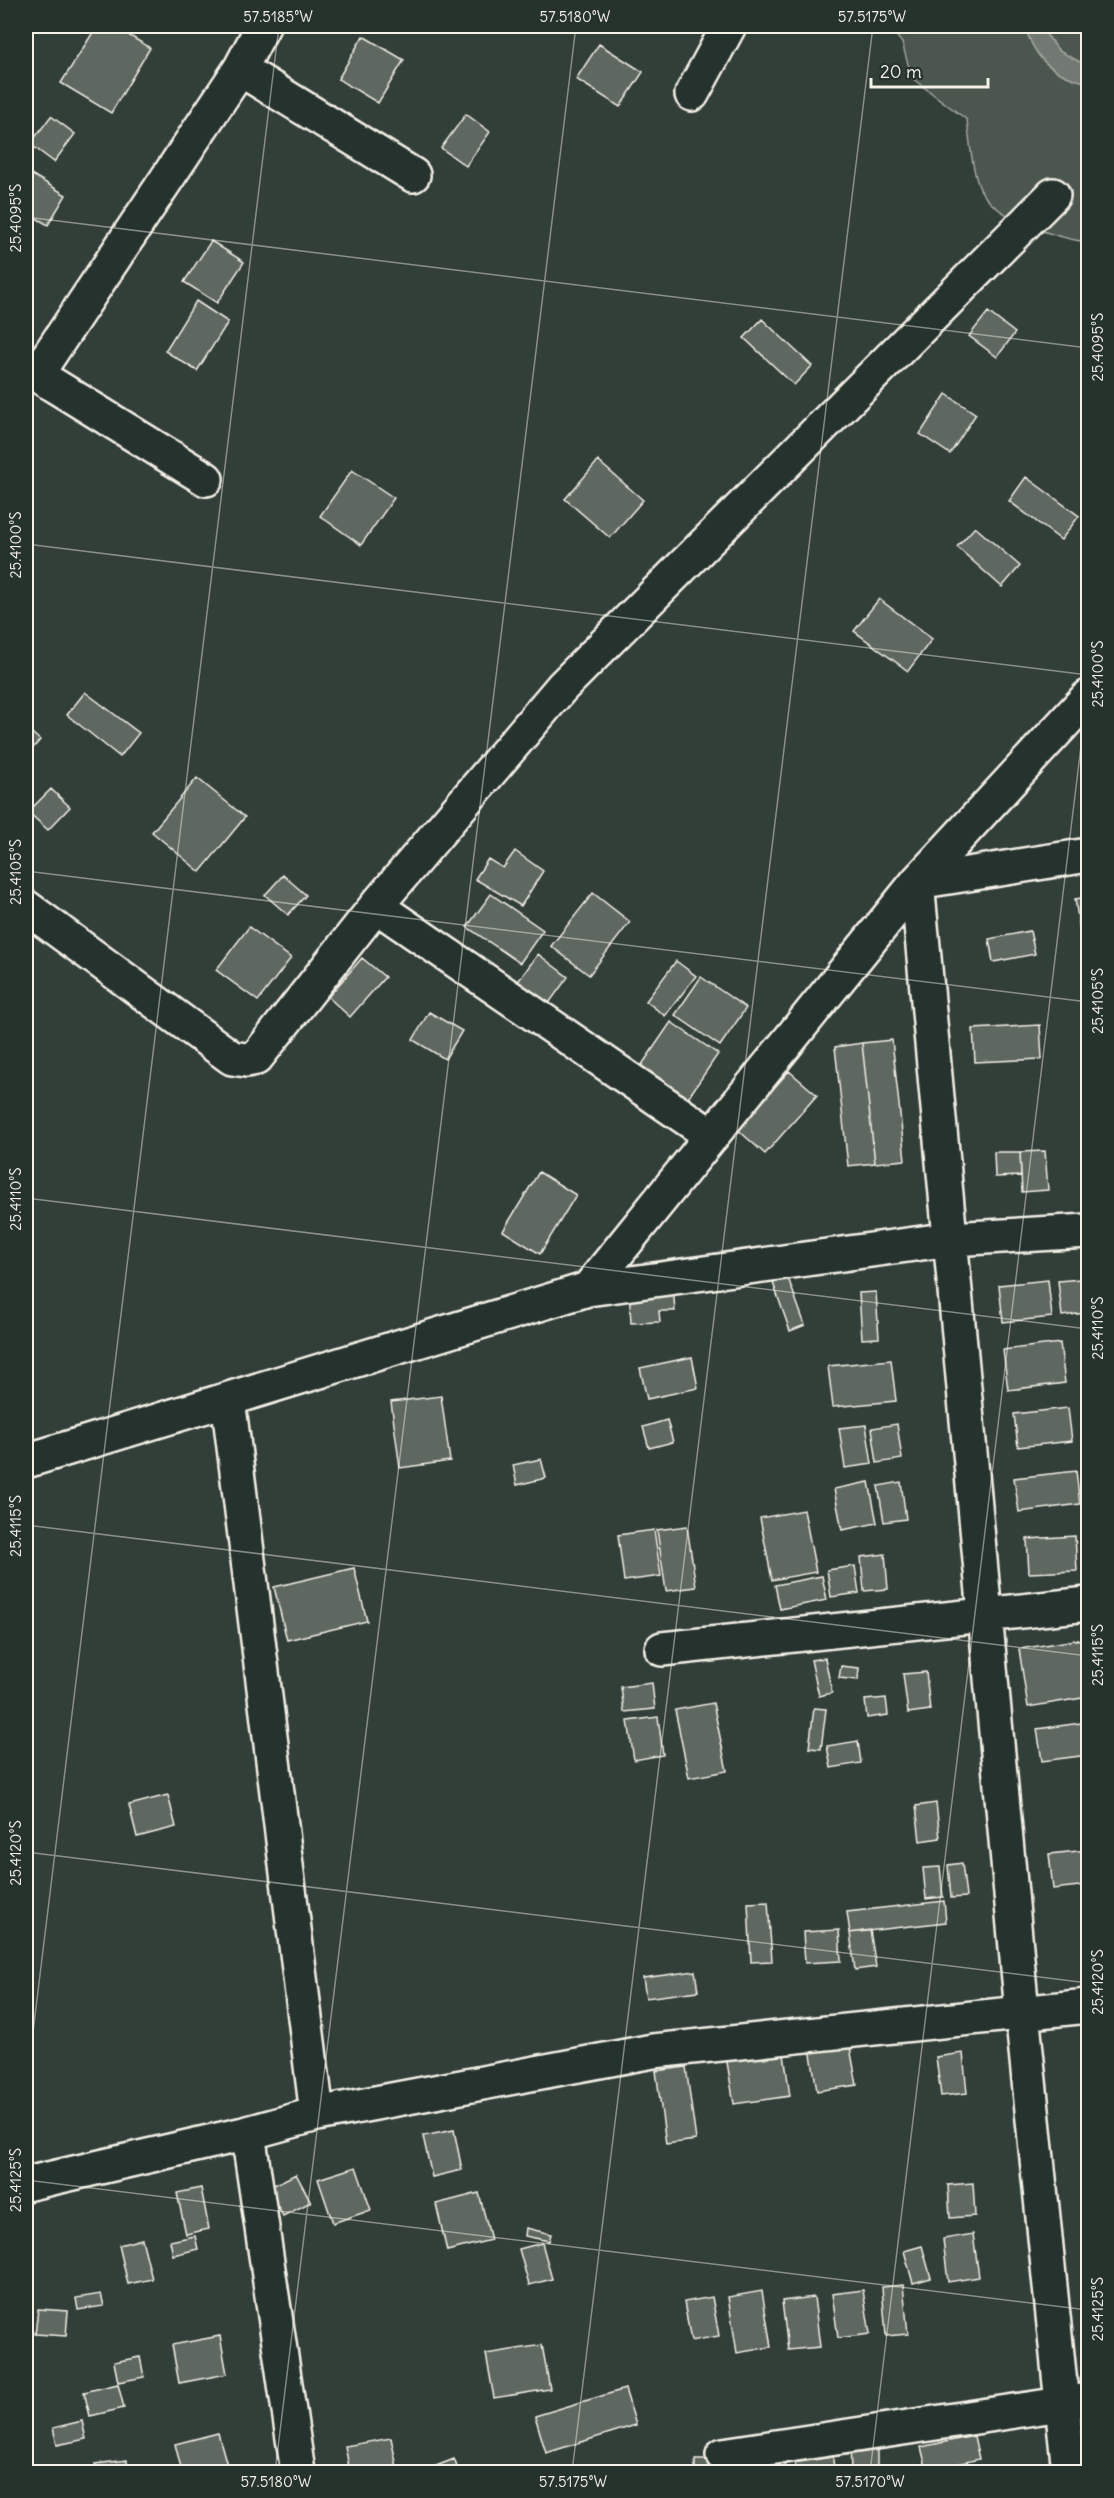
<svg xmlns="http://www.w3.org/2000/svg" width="1114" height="2498" viewBox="0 0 1114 2498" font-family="Delius,sans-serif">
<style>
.green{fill:#4c564f;stroke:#a0a49c;stroke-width:1.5}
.water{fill:#727972;stroke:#a6a9a1;stroke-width:1.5}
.building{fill:#5f6861;stroke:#f4f1e8;stroke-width:1.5}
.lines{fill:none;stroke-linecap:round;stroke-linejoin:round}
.minor-casing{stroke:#f4f1e8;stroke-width:38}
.minor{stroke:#26332d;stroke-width:33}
.ticks{fill:none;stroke:#f4f1e8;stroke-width:1.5;stroke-opacity:0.45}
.neatline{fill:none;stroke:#f4f1e8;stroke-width:2}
.ticks-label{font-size:15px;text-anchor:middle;fill:#f4f1e8}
</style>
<rect width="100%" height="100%" fill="#323e38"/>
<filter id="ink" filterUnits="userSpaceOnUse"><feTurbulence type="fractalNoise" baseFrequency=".0167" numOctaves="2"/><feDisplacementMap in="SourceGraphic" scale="12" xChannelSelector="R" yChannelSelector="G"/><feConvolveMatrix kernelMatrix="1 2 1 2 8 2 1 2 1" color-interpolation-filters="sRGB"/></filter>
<g filter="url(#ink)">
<!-- green -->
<path class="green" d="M889,26H1088V242C1058,239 988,217 978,184C971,164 970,140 967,120L912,78L902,43Z"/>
<!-- water -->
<path class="water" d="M1025,26H1040L1059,51L1088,66V83C1054,75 1035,61 1025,26Z"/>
<!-- building -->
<path class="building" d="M97,26H114L150,48L111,113L61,83Z
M363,36L404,60L378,103L338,79Z
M599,44L643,72L620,107L576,79Z
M466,114L490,132L466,166L441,148Z
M51,116L75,134L54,162L30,144Z
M26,171L66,195L48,225L26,212Z
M211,241L244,262L217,303L184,282Z
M196,301L228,322L197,371L165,351Z
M988,312L1015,333L997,357L969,336Z
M762,319L812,366L794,385L744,338Z
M946,394L976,414L950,454L920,434Z
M598,461L643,500L610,538L565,499Z
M352,470L394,498L361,545L320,516Z
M1026,477L1079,516L1061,540L1009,501Z
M975,527L1020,566L1002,587L957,547Z
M879,599L932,639L908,671L854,631Z
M85,692L139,733L120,757L67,715Z
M26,728L40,740L26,756Z
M197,778L245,817L200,872L152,832Z
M51,789L70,807L48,830L28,812Z
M515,851L543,871L521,906L475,879L488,859L503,868Z
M283,875L306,895L288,915L265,895Z
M593,893L630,922L589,975L551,946Z
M491,894L543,930L520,963L467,927Z
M1088,897V957L1084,958L1075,899Z
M249,927L291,958L258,1001L216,970Z
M1030,931L1035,954L993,962L989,939Z
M538,954L568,977L544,1010L514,987Z
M362,958L385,977L350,1017L328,997Z
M676,961L696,976L665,1016L646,1001Z
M701,977L746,1008L720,1046L675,1015Z
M429,1012L462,1031L445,1059L413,1040Z
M671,1022L718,1054L688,1098L641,1066Z
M1040,1025L1042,1059L975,1062L973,1029Z
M892,1040L905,1160L875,1163L862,1043Z
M862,1043L875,1163L848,1166L835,1047Z
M789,1071L817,1095L765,1154L737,1129Z
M1045,1151L1048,1190L1022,1192L1020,1152Z
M994,1152H1020L1021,1176L995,1177Z
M539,1172L576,1195L540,1254L503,1231Z
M788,1278L805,1325L790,1331L773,1283Z
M1081,1279L1085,1313L1062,1316L1058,1281Z
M1048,1280L1052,1317L1003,1322L999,1285Z
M673,1285L675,1311H659L660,1322L631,1323L629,1288Z
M876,1292L879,1338L862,1339L859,1293Z
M1060,1343L1065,1383L1008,1390L1003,1350Z
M692,1357L698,1388L647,1399L640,1368Z
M891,1360L896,1401L833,1407L828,1366Z
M441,1396L450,1461L400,1468L391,1402Z
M1068,1408L1072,1441L1018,1447L1014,1414Z
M667,1420L673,1442L649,1448L643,1427Z
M897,1424L902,1459L877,1463L872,1428Z
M866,1425L872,1464L845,1468L839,1428Z
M541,1459L546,1478L517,1485L513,1465Z
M1076,1471L1080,1504L1019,1512L1014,1478Z
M869,1482L877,1523L842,1530L834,1489Z
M901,1482L906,1519L884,1522L878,1486Z
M804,1510L816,1572L772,1580L760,1518Z
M687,1526L696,1587L666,1591L657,1530Z
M654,1530L661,1576L624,1581L618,1535Z
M1075,1536L1077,1571L1029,1573L1027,1539Z
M885,1554L888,1589L864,1591L861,1557Z
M855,1566L859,1593L831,1597L827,1570Z
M354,1568L367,1621L287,1640L274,1587Z
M822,1576L827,1600L780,1609L775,1585Z
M1088,1638V1697L1028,1707L1019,1649Z
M825,1658L832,1693L819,1696L811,1660Z
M841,1666L859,1668L858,1680L839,1678Z
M926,1672L930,1710L908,1713L903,1674Z
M652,1683L655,1709L624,1712L621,1687Z
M886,1698L888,1715L867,1718L865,1700Z
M713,1703L727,1771L689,1778L675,1710Z
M814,1708L826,1709L821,1749L809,1748Z
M658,1717L663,1755L634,1760L628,1721Z
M1088,1722V1755L1042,1761L1037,1729Z
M858,1741L861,1763L831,1768L827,1746Z
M168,1795L176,1827L137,1837L129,1805Z
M936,1803L940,1838L920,1841L916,1806Z
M1088,1850V1885L1053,1889L1049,1854Z
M962,1863L966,1897L951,1898L948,1865Z
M940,1867L943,1897L926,1899L923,1868Z
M944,1901L946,1922L850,1933L847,1912Z
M768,1902L772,1961L751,1962L748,1903Z
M839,1930L841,1961L805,1963L803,1932Z
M870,1930L876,1967L855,1970L850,1933Z
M695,1971L698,1991L646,1998L643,1978Z
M849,2042L857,2085L817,2091L810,2048Z
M783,2047L790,2096L734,2104L726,2056Z
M963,2053L967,2093L941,2096L936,2057Z
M686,2067L696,2140L666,2144L656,2071Z
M454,2130L462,2170L432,2177L423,2136Z
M356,2167L371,2210L333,2223L318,2179Z
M296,2174L311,2202L283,2216L268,2188Z
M973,2183L975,2216L950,2218L948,2185Z
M201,2188L209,2229L186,2234L177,2193Z
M479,2193L491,2240L447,2251L436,2204Z
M526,2228L551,2234L549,2241L525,2236Z
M973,2234L979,2277L948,2282L943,2239Z
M195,2236L198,2249L173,2255L170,2241Z
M142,2239L152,2279L128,2284L119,2245Z
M542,2243L552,2279L529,2285L519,2249Z
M922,2246L931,2278L913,2283L904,2251Z
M903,2285L908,2334L886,2336L882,2287Z
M863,2290L870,2334L838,2338L832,2294Z
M762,2291L771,2347L737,2353L728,2297Z
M101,2294L104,2306L78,2310L76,2298Z
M712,2297L719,2336L691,2341L684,2302Z
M814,2297L820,2347L788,2350L782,2301Z
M38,2309L68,2311L66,2336L35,2334Z
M220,2336L227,2374L179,2383L172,2345Z
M542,2345L550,2389L494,2398L486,2354Z
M140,2357L144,2377L118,2382L114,2362Z
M118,2384L124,2408L90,2416L84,2392Z
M625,2389L636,2425L546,2453L535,2416Z
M82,2421L86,2439L57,2445L53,2428Z
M218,2433L229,2472H182L175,2444Z
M974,2436L979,2459L927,2471L921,2447Z
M391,2438L398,2472H350L345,2446Z
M850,2440H877V2472H851Z
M832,2444L834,2472H795L794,2447Z
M784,2454L785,2472H746L745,2456Z
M454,2459L459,2472H433L431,2468Z
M127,2460L129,2472H96L95,2464Z
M695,2460H734L735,2472H695Z"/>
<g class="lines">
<!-- minor casing -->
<g class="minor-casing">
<path id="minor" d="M240,69L413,175
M692,94L729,26
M26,368L206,479
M36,375L240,69L263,26
M376,906L712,1136
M26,907L232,1058L246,1060L256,1058L376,906L562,687L1053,195
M588,1289L951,1239L1088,1231
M228,1399L317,2114
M26,1461L588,1289L917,882L1088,697
M662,1649L1088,1604
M248,2133L298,2472
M26,2184L248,2133L317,2114L653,2051L1088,2006
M723,2455L1088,2400
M1069,2472L1022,2012L917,882L1088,855"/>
</g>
<!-- minor -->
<use href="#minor" class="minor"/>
</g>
</g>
<!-- ticks -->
<path class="ticks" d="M26,217L1088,348M26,544L1088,675M26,871L1088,1002M26,1198L1088,1329M26,1525L1088,1656M26,1852L1088,1983M26,2089L279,26M26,2180L1088,2310M275,2472L576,26M572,2472L873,26M870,2472L1088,689"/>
<!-- margin -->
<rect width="1114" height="2498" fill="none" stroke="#26332d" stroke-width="66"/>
<!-- scale -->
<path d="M871 78v9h117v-9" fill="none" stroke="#f4f1e8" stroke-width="3"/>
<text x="880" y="78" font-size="18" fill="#f4f1e8" stroke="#26332d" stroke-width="4.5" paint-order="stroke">20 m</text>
<rect x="33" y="33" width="1048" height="2432" class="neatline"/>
<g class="ticks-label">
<text x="278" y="22">57.5185°W</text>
<text x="575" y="22">57.5180°W</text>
<text x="872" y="22">57.5175°W</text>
<text transform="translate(16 218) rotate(-90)" y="5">25.4095°S</text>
<text transform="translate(1098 347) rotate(-90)" y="5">25.4095°S</text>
<text transform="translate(16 545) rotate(-90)" y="5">25.4100°S</text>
<text transform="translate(1098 674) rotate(-90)" y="5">25.4100°S</text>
<text transform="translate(16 872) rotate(-90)" y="5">25.4105°S</text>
<text transform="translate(1098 1001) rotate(-90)" y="5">25.4105°S</text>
<text transform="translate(16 1199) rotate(-90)" y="5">25.4110°S</text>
<text transform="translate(1098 1328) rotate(-90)" y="5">25.4110°S</text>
<text transform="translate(16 1526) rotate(-90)" y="5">25.4115°S</text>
<text transform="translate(1098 1655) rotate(-90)" y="5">25.4115°S</text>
<text transform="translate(16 1853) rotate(-90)" y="5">25.4120°S</text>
<text transform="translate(1098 1982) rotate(-90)" y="5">25.4120°S</text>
<text transform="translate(16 2180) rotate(-90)" y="5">25.4125°S</text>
<text transform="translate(1098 2309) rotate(-90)" y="5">25.4125°S</text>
<text x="276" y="2487">57.5180°W</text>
<text x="573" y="2487">57.5175°W</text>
<text x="870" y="2487">57.5170°W</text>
</g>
</svg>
